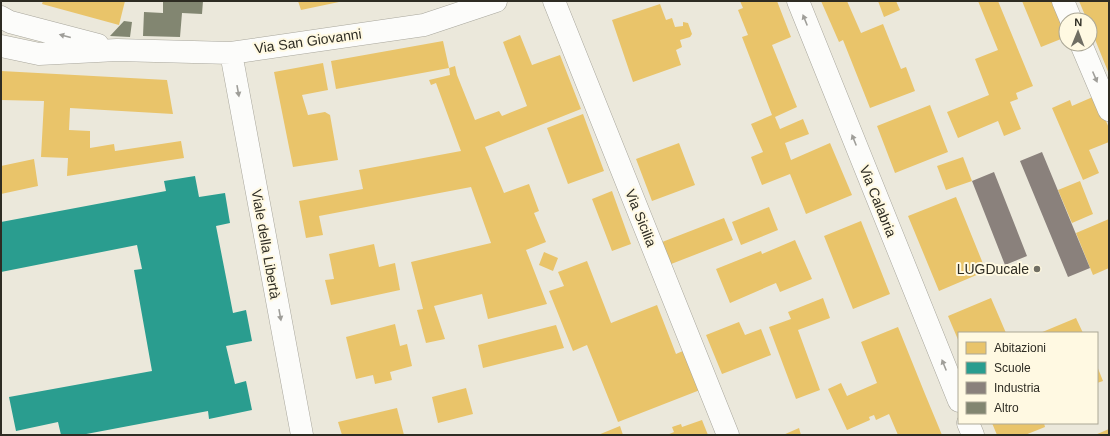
<svg xmlns="http://www.w3.org/2000/svg" width="1110" height="436" viewBox="0 0 1110 436" font-family="Helvetica,sans-serif">
<style>
.homes{fill:#e9c46a}
.schools{fill:#2a9d8f}
.industry{fill:#8a817c}
.building{fill:#828671}
.lines{fill:none;stroke-linecap:round;stroke-linejoin:round}
.minor-casing{stroke:#a8a69c;stroke-width:23}
.minor{stroke:#fcfcfa;stroke-width:22}
.oneway{fill:#9f9e99}
.poi-dot{fill:#706e63;stroke:#fff9e2;stroke-width:1.5}
.labels{text-anchor:middle;stroke-width:4;stroke-linejoin:round;paint-order:stroke}
.street-label{font-size:14px;fill:#2e2c23;stroke:#fff9e2}
.poi-label{font-size:14px;fill:#2e2c23;stroke:#fff9e2;text-anchor:end}
</style>
<rect width="100%" height="100%" fill="#ebe8db"/>
<!-- homes -->
<path class="homes" d="M43,1H125L119,25L42,4Z
M298,1H339V2L301,10Z
M740,1H777L791,37L772,45L797,107L775,117L780,129L803,119L809,134L785,143L791,160L830,143L852,195L806,214L790,174L762,185L751,157L763,152L751,124L772,115L742,37L748,35L738,10L743,8Z
M821,1H847L861,33L883,24L901,69L906,67L915,91L870,108L843,40L839,42Z
M878,1H896L900,10L884,17Z
M978,1H998L1033,86L1016,93L1018,99L1010,102L1021,129L1004,136L998,121L958,138L947,112L989,95L975,59L998,50Z
M1022,1H1057L1066,23V37L1041,47Z
M1079,1H1109V74L1090,27V20H1087Z
M660,4L666,20L672,18L675,27L683,26V22L688,23L692,34L690,37L680,40L682,47L676,50L681,65L633,82L612,20Z
M520,35L532,65L560,55L581,109L485,147L504,193L529,184L539,211L534,213L546,242L526,250L547,304L488,319L482,294L434,306L445,339L426,343L417,310L423,309L411,262L491,243L471,187L319,216L323,235L306,238L299,201L363,189L359,170L461,151L436,83L431,85L429,80L450,75L449,68L336,89L331,61L443,41L449,68L455,66L457,75L475,120L499,111L502,116L527,106L503,42Z
M323,63L328,90L302,95L308,115L325,112L330,115L338,160L293,167L274,72Z
M1,71L167,80L173,114L70,108L69,130L90,131V148L114,144L115,151L181,141L184,158L67,176L68,158L41,157L44,101L1,100Z
M1095,96L1109,128V142L1089,150L1099,173L1083,180L1052,108L1070,100L1072,106Z
M930,105L948,152L895,173L877,126Z
M583,114L604,171L568,184L547,128Z
M679,143L695,185L652,201L636,159Z
M963,157L972,181L946,190L937,166Z
M34,159L38,186L1,194V166Z
M1080,181L1093,214L1072,223L1058,190Z
M612,191L631,244L612,251L592,199Z
M956,197L986,271L939,291L908,216Z
M769,207L778,230L741,245L732,222Z
M724,218L733,240L666,266L657,244Z
M1109,219V268L1093,275L1076,233Z
M861,221L890,294L853,309L824,236Z
M795,240L812,279L780,292L776,283L730,303L716,269L761,251L762,254Z
M374,244L379,267L395,263L400,290L331,305L325,280L334,279L329,254Z
M544,252L558,258L553,271L539,265Z
M587,261L611,323L657,305L676,354L685,350L700,390L618,422L587,345L573,351L549,291L564,286L558,272Z
M823,298L830,318L798,330L820,390L796,399L769,327L791,319L788,312Z
M991,298L1006,333H959V342L948,316Z
M1076,318L1083,333H1040Z
M739,322L745,335L761,329L771,355L722,374L706,335Z
M395,324L400,346L407,344L412,366L390,372L392,380L375,384L373,375L356,379L346,337Z
M556,325L564,348L483,368L478,345Z
M898,327L925,394L942,435H898L889,414L876,420L874,415L869,417L870,420L847,430L828,389L841,383L847,396L877,383L861,342Z
M1097,366L1103,381L1097,383Z
M466,388L473,414L438,423L432,397Z
M397,408L404,435H342L338,422Z
M702,420L708,435H667L674,432L672,427L681,424L682,427Z
M992,423H1044L1045,427L1025,435H997Z
M620,426L623,435H598Z
M799,428L801,435H783Z
M1109,429V435H1095Z"/>
<!-- schools -->
<path class="schools" d="M195,176L199,197L225,193L230,223L216,226L233,313L246,310L252,341L226,346L235,384L246,381L252,410L209,419L208,411L81,435H61L58,422L16,431L9,397L152,371L134,270L142,269L137,245L1,272V222L166,191L164,181Z"/>
<!-- industry -->
<path class="industry" d="M1042,152L1090,268L1068,277L1020,161Z
M994,172L1027,256L1005,265L972,181Z"/>
<!-- building -->
<path class="building" d="M163,1H203L202,14L182,13L180,37L143,36L144,12L163,13Z
M124,21L132,22L130,37L110,36Z"/>
<g class="lines">
<!-- minor casing -->
<g class="minor-casing">
<path id="minor" d="M554,1L728,435
M798,1L959,401
M1063,1L1071,20
M1,17L10,22L98,45
M1081,44L1109,110
M1,46L39,54L117,50L231,53L424,25L496,1
M231,53L302,435
M968,423L973,435"/>
</g>
<!-- minor -->
<use href="#minor" class="minor"/>
</g>
<!-- one-way arrows -->
<defs><path id="oneway-solid" d="M-6-.8H1V-3.2L6.5 0L1 3.2V.8H-6Z"/></defs>
<g class="oneway">
<use href="#oneway-solid" transform="translate(805 20) rotate(-112)"/>
<use href="#oneway-solid" transform="translate(65 36) rotate(-165)"/>
<use href="#oneway-solid" transform="translate(1095 77) rotate(67)"/>
<use href="#oneway-solid" transform="translate(238 91) rotate(80)"/>
<use href="#oneway-solid" transform="translate(854 140) rotate(-112)"/>
<use href="#oneway-solid" transform="translate(280 315) rotate(80)"/>
<use href="#oneway-solid" transform="translate(944 365) rotate(-112)"/>
</g>
<!-- markers -->
<circle class="poi-dot" cx="1037" cy="269" r="4"/>
<g class="labels">
<!-- street labels -->
<g class="street-label">
<text transform="translate(308 41) rotate(-8)" y="5">Via San Giovanni</text>
<text transform="translate(878 201) rotate(68)" y="5">Via Calabria</text>
<text transform="translate(641 218) rotate(68)" y="5">Via Sicilia</text>
<text transform="translate(266 244) rotate(80)" y="5">Viale della Libertà</text>
</g>
<!-- poi labels -->
<g class="poi-label">
<text x="1029" y="274">LUGDucale</text>
</g>
</g>
<!-- border -->
<rect width="1110" height="436" fill="none" stroke="#2e2c23" stroke-width="4"/>
<!-- legend -->
<rect x="958" y="332" width="140" height="92" fill="#fff9e2" stroke="#aba796"/>
<rect x="966" y="342" width="20" height="12" fill="#e9c46a" stroke="#aba796"/>
<text x="994" y="352" font-size="12" fill="#2e2c23">Abitazioni</text>
<rect x="966" y="362" width="20" height="12" fill="#2a9d8f" stroke="#aba796"/>
<text x="994" y="372" font-size="12" fill="#2e2c23">Scuole</text>
<rect x="966" y="382" width="20" height="12" fill="#8a817c" stroke="#aba796"/>
<text x="994" y="392" font-size="12" fill="#2e2c23">Industria</text>
<rect x="966" y="402" width="20" height="12" fill="#828671" stroke="#aba796"/>
<text x="994" y="412" font-size="12" fill="#2e2c23">Altro</text>
<!-- north arrow -->
<g transform="translate(1078 32) rotate(1)"><circle r="19" fill="#fff9e2" stroke="#aba796"/>
<path d="M0-3L7 15L0 10L-7 15Z" fill="#706e63"/>
<text y="-6" font-size="11" font-weight="bold" text-anchor="middle" fill="#2e2c23">N</text>
</g>
</svg>
